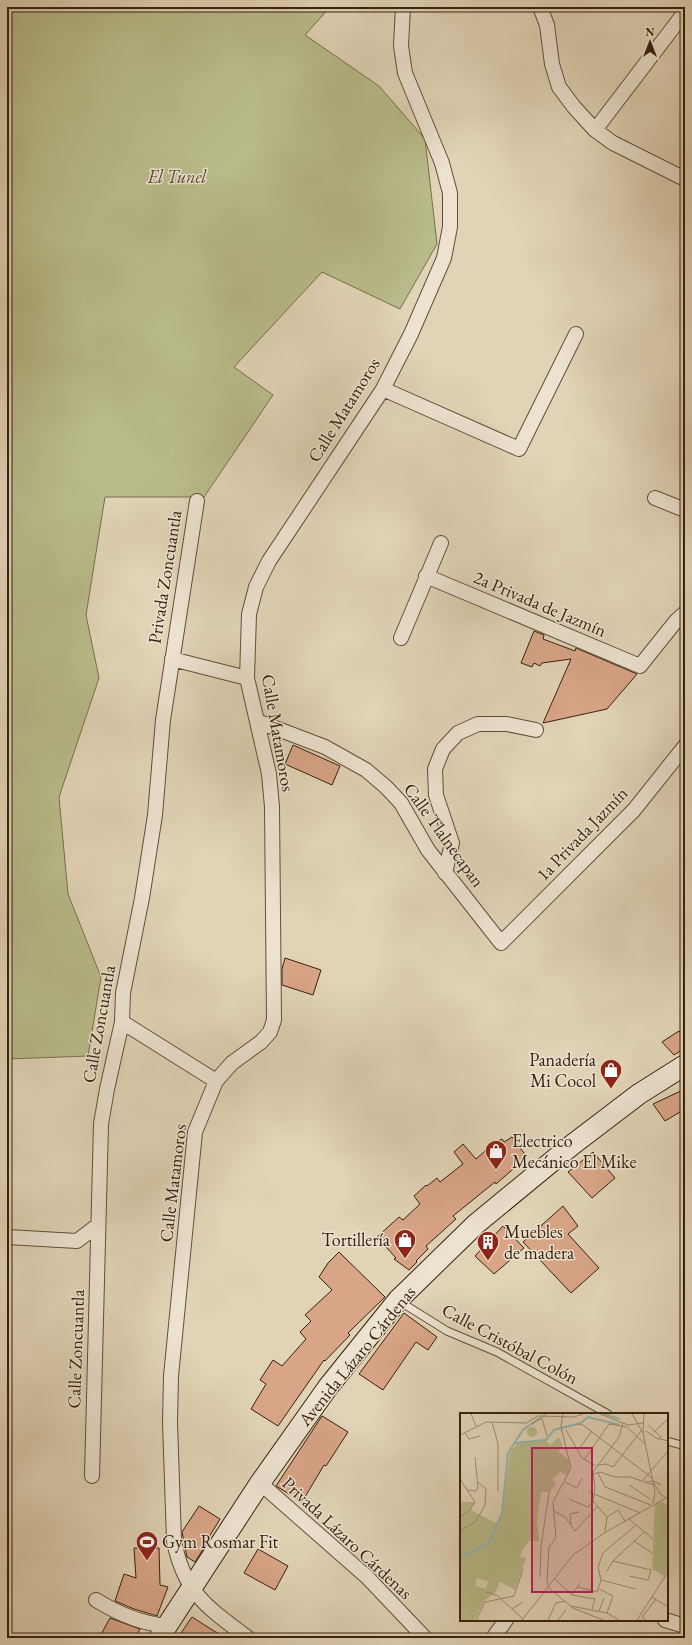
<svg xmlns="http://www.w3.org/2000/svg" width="692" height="1645" viewBox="0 0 692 1645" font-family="'EB Garamond',serif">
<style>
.green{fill:#b8bb8a;stroke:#786e4c}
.building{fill:#d8a587;stroke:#37210e}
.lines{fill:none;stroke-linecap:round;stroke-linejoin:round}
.service-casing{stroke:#624e38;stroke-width:9}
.minor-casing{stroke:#624e38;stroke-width:16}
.secondary-casing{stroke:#37210e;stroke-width:22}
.service{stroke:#ece2d0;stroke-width:7}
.minor{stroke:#ece2d0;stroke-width:14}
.secondary{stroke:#ece2d0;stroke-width:20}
.labels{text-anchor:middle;stroke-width:3;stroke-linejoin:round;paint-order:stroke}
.park-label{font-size:18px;font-style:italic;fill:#57482d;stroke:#ece2d0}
.street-label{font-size:18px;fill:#37210e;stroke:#ece2d0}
.poi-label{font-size:18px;fill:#37210e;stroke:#ece2d0;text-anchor:start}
.inset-river{fill:none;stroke:#96b6b5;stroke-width:2}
.inset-road{fill:none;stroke:#9d8c73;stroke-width:1}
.view{fill:#c2185b;fill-opacity:0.15;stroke:#c2185b;stroke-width:2}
.inset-edge{fill:none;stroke:#37210e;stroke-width:2}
</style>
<rect width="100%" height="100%" fill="#e1d3b6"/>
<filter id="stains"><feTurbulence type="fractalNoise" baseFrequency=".005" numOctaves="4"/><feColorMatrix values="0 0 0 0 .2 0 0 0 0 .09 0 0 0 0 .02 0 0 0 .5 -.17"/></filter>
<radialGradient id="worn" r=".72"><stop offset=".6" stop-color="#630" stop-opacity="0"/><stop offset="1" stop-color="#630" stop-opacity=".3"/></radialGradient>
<!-- green -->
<path class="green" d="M7,7H330L305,35L379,86L425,139L437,244L400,309L322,272L234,367L273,395L204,497H105L86,615L99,678L59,797L68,894L101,977L88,1056L7,1059Z"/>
<!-- building -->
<path class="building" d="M534,631L544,635L543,639L575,651L576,648L637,674L607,709L543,723L571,659L542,663L540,666L534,663L532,667L521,663Z
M293,745L340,766L332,785L285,764Z
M285,958L321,970L313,995L282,985V969Z
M679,1031L685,1038V1048L674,1055L662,1042Z
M685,1089V1109L665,1121L653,1104Z
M512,1137L527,1157L496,1184L495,1182L453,1216L456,1219L426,1246L428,1249L416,1261L417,1262L409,1270L394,1259L396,1258L377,1237L399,1217L403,1220L420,1204L414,1196L426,1185L427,1186L437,1178L440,1182L463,1164L454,1152L463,1144L476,1159L494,1143L502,1139L504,1142Z
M593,1152L615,1178L592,1198L568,1172Z
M563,1206L578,1226L568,1234L599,1268L571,1293L523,1242Z
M503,1226L524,1248L494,1274L475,1256Z
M339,1252L385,1297L348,1333L350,1335L325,1361L324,1360L278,1426L251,1409L266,1384L260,1380L273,1360L282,1366L306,1339L300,1332L311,1321L305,1315L332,1290L319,1277L328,1263Z
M404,1313L437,1337L428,1350L416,1342L383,1390L359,1374Z
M322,1416L348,1432L326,1466L324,1465L302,1502L276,1486Z
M199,1506L220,1519L206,1542L207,1543L195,1562L187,1557L182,1532Z
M134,1548H159L160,1585L168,1587L157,1616L134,1609L115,1601L124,1574L136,1578Z
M258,1549L288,1566L275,1590L244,1573Z
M192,1617L225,1638H189L181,1633Z
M110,1618L140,1629L135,1638H99Z"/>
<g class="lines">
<!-- service casing -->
<g class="service-casing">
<path id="service" d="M399,1301L447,1331L497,1352L608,1414
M667,1441L685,1446"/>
</g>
<!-- minor casing -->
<g class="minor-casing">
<path id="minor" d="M540,7L547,25L552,64L559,87L574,107L595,130L613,143L685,179
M595,130L685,12
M383,389L519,449L576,334
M655,498L685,510
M426,576L640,666L676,621L685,613
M401,638L441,543
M172,659L247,678
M257,721L325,747L366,770L386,787L401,803L428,850L501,943L634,810L685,746
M445,873L452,843L436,795L435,769L443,749L458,733L478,724H507L536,730
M122,1022L216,1081
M7,1237L77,1241L98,1225
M92,1476L101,1124L107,1089L122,1022L123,993L142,898L155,815L163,720L197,501
M260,1483L367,1577L425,1638
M96,1600C117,1613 143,1624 168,1626
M665,1620L685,1626
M248,1638C208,1608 184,1593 174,1541L170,1422L171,1376L195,1132L216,1081L232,1063L261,1042L270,1032L274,1020L272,807L269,774L247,678L249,614L256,587L269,561L383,389L411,334L444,258L450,227V193L442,163L405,73L401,46L403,7
M493,1638L506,1620"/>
</g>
<!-- secondary casing -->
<g class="secondary-casing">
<path id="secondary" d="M159,1638L260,1483L328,1387L398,1300L476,1224L572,1145L639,1094L685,1065"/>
</g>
<!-- service -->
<use href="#service" class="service"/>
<!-- minor -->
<use href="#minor" class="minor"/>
<!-- secondary -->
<use href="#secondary" class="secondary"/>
</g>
<!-- icons -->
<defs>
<g id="shop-pin" transform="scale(1.15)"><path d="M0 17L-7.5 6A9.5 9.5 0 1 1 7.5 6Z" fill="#8f2418" stroke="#ece2d0"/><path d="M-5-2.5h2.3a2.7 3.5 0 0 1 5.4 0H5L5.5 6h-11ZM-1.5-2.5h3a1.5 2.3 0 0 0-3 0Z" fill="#fff"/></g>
<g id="building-pin" transform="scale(1.15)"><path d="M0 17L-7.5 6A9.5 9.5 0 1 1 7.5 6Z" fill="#8f2418" stroke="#ece2d0"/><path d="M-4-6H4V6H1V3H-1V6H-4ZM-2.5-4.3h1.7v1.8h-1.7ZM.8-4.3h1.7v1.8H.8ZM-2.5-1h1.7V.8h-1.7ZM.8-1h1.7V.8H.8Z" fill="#fff"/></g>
<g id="stadium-pin" transform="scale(1.15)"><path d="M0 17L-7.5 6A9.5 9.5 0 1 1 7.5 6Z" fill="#8f2418" stroke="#ece2d0"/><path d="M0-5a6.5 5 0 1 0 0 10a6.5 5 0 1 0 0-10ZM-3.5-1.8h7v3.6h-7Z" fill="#fff"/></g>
</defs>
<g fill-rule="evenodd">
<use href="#shop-pin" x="611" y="1070"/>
<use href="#shop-pin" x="496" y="1151"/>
<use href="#shop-pin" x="405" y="1240"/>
<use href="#building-pin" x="488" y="1242"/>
<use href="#stadium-pin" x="147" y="1542"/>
</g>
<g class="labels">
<!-- park labels -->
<g class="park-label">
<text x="177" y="183">El Tunel</text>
</g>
<!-- street labels -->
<g class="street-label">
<text transform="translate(344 410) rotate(-58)" y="6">Calle Matamoros</text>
<text transform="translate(165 577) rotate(-81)" y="6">Privada Zoncuantla</text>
<text transform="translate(540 604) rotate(23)" y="6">2a Privada de Jazmín</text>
<text transform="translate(278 733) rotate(80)" y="6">Calle Matamoros</text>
<text transform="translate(582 834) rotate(-46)" y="6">1a Privada Jazmín</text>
<text transform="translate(444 835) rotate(54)" y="6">Calle Tlalnecapan</text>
<text transform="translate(99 1024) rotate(-80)" y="6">Calle Zoncuantla</text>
<text transform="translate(173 1183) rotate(-83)" y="6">Calle Matamoros</text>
<text transform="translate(510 1344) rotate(28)" y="6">Calle Cristóbal Colón</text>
<text transform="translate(76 1349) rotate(-88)" y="6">Calle Zoncuantla</text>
<text transform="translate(357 1356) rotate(-51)" y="6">Avenida Lázaro Cárdenas</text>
<text transform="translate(347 1538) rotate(43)" y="6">Privada Lázaro Cárdenas</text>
</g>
<!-- poi labels -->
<g class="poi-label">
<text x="596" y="1066" text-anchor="end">Panadería<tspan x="596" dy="21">Mi Cocol</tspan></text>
<text x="512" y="1147">Electrico<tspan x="512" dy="21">Mecánico El Mike</tspan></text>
<text x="504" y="1238">Muebles<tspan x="504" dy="21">de madera</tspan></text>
<text x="390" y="1246" text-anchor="end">Tortillería</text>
<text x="162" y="1548">Gym Rosmar Fit</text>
</g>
</g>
<!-- overview -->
<g transform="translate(460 1413)">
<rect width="208" height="208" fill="#e1d3b6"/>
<path d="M67 19a5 5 0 1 1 10 0a5 5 0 1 1-10 0ZM99,24L103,33L98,38L109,47L110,57L107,62L100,59L92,67L96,70L90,79H81L77,105L79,128H69L63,136L60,143L66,145L55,177L40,169L35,180L25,187L14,207H0V89H14L11,97L38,111L42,100L50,39L58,30L86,27L90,32ZM17,165L28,168L26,176L15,173ZM202,89L208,92V156L204,163L192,156L195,91Z" fill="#b8bb8a" fill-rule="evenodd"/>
<path class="inset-river" d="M144,1L160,6M54,30L86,27L94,17L121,10L128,4L160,12M0,144L29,130L42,100L48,40L63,17L86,1"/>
<path class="inset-road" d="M11,1L16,13M103,1L101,14L111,55L93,89L96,125L89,134L87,170L90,176L113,195L143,207M140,1L168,12L183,10M172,1L183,20M184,1L183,20L195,79L193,91M82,6L87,23M32,9L38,31V78M71,11L82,5M117,11L123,12L192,65M188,12L201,24L199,26M167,14L185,31M106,17L122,45L136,53M186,18L196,25L208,28M194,19L208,6M5,20L9,26L20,23M0,22L26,9L66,10L78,3L114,4L123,1M119,36L132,18M124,47L149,11L167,14M137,52L146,51L153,54L181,18M138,60L145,74L191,92M134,61L140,59L155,64H170L194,72M0,66L15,89M183,67L208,38M193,68L200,81L208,86M105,69L117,75L122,65M187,69L193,68L201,72M169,72L190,86M8,77L16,78L18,74L15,44M129,79L180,100M109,86L128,94L133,88M94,98L105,104L115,118L137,94M0,104L9,98L15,89M147,104L158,97L165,108M169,106L193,126M111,112L110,101L119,99M0,118L16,108L25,92L26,76L18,69M145,119L147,104L133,88L135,74L133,59L159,24L163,10M174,128L192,140M153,148L191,157L188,167L169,163M147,158L153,148L184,119M80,164L81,134L89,79M94,165L112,182L135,186L132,196M141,167L176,176M118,174L137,179L141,167L138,154L143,140L176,112M139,176L153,183L147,200M27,179L38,183L63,206M112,182L120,170M192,184L208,194M111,193L147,200L159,207M52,196L63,189M139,198L144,185M16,207L25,189L54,183L63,156M62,207L113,142L144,120L206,85M88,207L96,190L105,188M98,207L106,197M177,207L208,159M186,207L182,204L196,186"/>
<path class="view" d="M72,35H132V179H72Z"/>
<rect width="208" height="208" class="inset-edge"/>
</g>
<!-- margin -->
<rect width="692" height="1645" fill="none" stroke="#e1d3b6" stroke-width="24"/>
<rect x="8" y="8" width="676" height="1629" fill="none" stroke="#37210e" stroke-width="2"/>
<rect x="12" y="12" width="668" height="1621" fill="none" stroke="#37210e"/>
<!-- north arrow -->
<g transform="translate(650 42)" stroke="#ece2d0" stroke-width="3" paint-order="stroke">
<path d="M0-3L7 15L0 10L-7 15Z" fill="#37210e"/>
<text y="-6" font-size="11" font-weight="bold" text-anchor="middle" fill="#37210e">N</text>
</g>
<rect width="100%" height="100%" filter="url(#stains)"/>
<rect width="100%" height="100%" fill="url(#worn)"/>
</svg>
